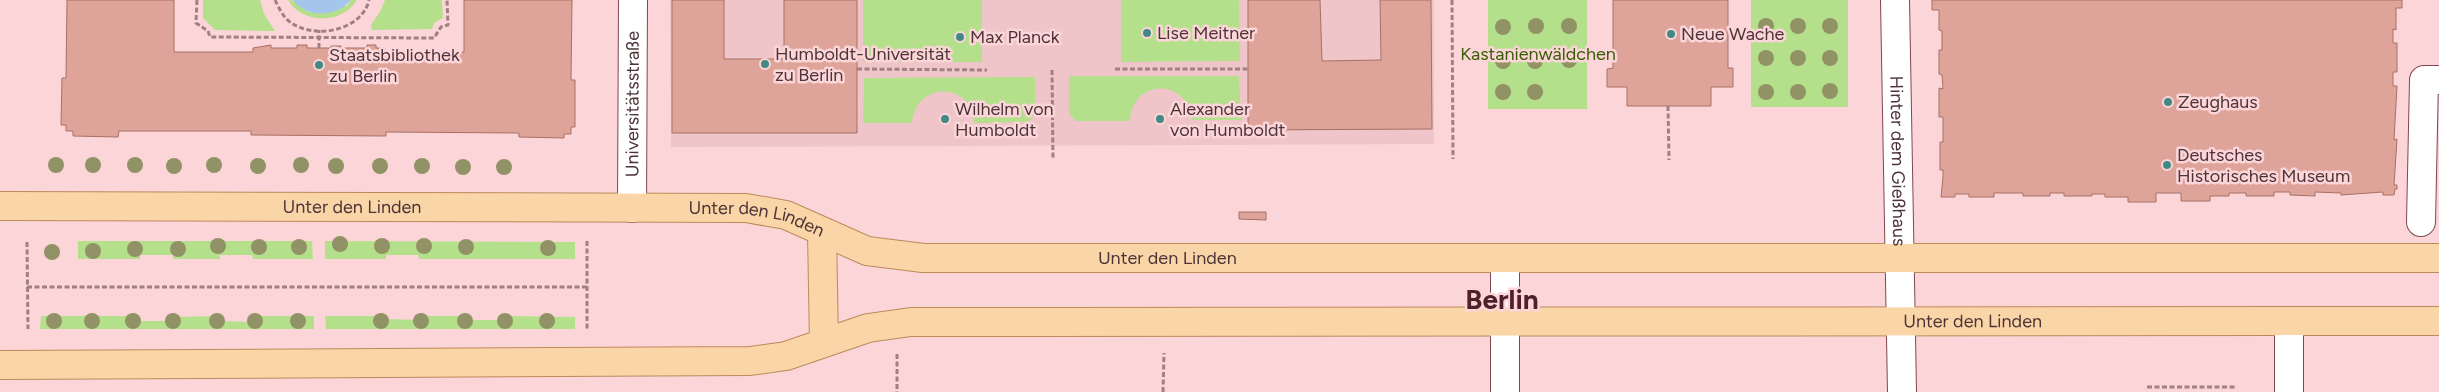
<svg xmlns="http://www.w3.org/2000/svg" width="2439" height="392" viewBox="0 0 2439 392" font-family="Figtree,sans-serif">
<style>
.built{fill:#f0c5ca}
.green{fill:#b4e08b}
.water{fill:#a5c6ec}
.building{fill:#dfa499;stroke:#a77065}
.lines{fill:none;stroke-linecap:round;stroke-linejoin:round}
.pedestrian-casing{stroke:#7d4850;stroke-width:30}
.minor-casing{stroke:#7d4850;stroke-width:30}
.tertiary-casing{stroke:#7d4850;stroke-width:30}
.primary-casing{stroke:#bb8a5b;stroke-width:30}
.path{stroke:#a08084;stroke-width:3;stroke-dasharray:5 2.5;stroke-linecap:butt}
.pedestrian{stroke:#fff;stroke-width:28}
.minor{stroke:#fff;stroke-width:28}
.tertiary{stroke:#fff;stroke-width:28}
.primary{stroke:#fad5a8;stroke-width:28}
.tree{fill:#919265}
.poi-dot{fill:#428986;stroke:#fcd5d9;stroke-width:2}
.labels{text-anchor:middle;stroke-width:5;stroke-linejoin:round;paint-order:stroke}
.poi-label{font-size:18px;fill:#4d3437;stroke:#fcd5d9;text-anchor:start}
.park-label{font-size:18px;fill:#395c06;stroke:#fcd5d9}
.street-label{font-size:18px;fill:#4d3437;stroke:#fcd5d9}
.town-label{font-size:28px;font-weight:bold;fill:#502028;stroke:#fcd5d9}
</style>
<rect width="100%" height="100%" fill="#fcd5d9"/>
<!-- built -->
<path class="built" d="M670,0H1434V144L671,147Z"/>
<!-- green -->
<path class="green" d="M203,0H260L264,14L275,31L215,30L203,18Z
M288,0L347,6L351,0H357C342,25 302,24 288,0Z
M385,0H442L443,18L434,23L432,29L372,30L371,25L381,10Z
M863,0H982V62H863Z
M1121,0H1239L1240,61L1121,62Z
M1488,0H1587V109H1488Z
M1751,0H1848V107H1751Z
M1069,76H1239L1241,120H1192C1187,77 1132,79 1130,121H1076L1069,114Z
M1035,77V115L1028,122L974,123C973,82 916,80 912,123H863L864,78Z
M78,241H312L313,259H253L252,255H220V259H173V255H140V259H78Z
M325,241L575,242V259H419L418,255H386V259H325Z
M41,316H137L138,321H171V317L221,316V321L252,322L253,316H314V329H40Z
M325,316H386L387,319L418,320L419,316H470V320H502L503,316L575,317V329H326Z"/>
<!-- water -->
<path class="water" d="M293,0H351C337,17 307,19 293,0Z"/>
<!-- building -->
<path class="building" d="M67,0H174V52H253V48L271,45V48H297V45H307V48H331V46H341V48H367V45H376V48H385V52H464V0H572L571,80H575V127H571V134H564V138L519,137V133L386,132V136L251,135V131H119L118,137L73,136V131H66V125H61L62,78H66Z
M672,0H724V59H784V0H857V133H672Z
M1248,0H1320L1322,61L1381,60L1380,0H1431L1432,129L1248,130Z
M1613,0H1728V68H1733V87H1711V106H1627V87H1607V69L1613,68Z
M1932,0H2402V8H2396V30L2393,29V43H2397V72H2393V86H2397L2394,140L2397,139L2394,185H2397V189H2395L2394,195H2383V192L2341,195V193L2315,192V196L2290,195V192H2274V196H2246V193H2229V196H2210V201H2181V193H2156V202H2128V197H2105V194H2092V196H2064V193H2050V196H2023V193H1994V197H1969V194H1955V197H1941L1943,177V170H1940V142H1943V117H1939V88L1943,89L1942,75L1939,74V50H1942V31L1939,30V10H1932Z
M1239,212H1266V220L1239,219Z"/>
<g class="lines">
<!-- pedestrian casing -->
<g class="pedestrian-casing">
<path id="pedestrian" d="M2421,222L2424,80H2439"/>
</g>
<!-- minor casing -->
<g class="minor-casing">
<g id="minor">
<path id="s1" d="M1895,0L1902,392"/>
<path d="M1505,392V259"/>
<path d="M2289,392V321"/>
</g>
</g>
<!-- tertiary casing -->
<g class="tertiary-casing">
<g id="tertiary">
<path id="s2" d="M632,208L633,0"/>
</g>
</g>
<!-- primary casing -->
<g class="primary-casing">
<g id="primary">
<path id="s3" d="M0,206L746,208L786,215L867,251L923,258H2439"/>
<path d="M822,232L824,342"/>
<path id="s4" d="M0,365L750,361L786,356L868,328L911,322L2439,321"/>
</g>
</g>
<!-- path -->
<path class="path" d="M197,0L196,23L208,31L210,37L434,38L441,27L448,25L447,0
M275,0C279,8 283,17 290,22C314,40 362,31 369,0
M1452,0L1453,159
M319,48V30
M857,69L987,70
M1115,69H1248
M1052,70L1053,159
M1668,106L1669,160
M587,241V329
M27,242L28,329
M27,287H587
M897,354V392
M2147,387H2236
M1163,392L1164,353"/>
<!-- pedestrian -->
<use href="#pedestrian" class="pedestrian"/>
<!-- minor -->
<use href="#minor" class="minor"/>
<!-- tertiary -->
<use href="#tertiary" class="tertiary"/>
<!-- primary -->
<use href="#primary" class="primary"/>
</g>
<!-- trees -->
<g class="tree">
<circle cx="1536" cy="26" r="8"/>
<circle cx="1569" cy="26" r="8"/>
<circle cx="1766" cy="26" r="8"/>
<circle cx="1798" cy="26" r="8"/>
<circle cx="1830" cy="26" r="8"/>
<circle cx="1503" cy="27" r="8"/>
<circle cx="1766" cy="58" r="8"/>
<circle cx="1798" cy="58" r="8"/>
<circle cx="1830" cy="58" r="8"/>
<circle cx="1569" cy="60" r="8"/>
<circle cx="1503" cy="61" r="8"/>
<circle cx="1535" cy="61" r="8"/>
<circle cx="1830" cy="91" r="8"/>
<circle cx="1503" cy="92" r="8"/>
<circle cx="1535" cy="92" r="8"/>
<circle cx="1766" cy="92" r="8"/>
<circle cx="1798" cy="92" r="8"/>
<circle cx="56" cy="165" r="8"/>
<circle cx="93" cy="165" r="8"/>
<circle cx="135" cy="165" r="8"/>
<circle cx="214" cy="165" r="8"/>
<circle cx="301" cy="165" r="8"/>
<circle cx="174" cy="166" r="8"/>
<circle cx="258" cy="166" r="8"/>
<circle cx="336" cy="166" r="8"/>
<circle cx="380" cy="166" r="8"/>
<circle cx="422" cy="166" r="8"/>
<circle cx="463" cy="167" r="8"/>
<circle cx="504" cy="167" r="8"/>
<circle cx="340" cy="244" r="8"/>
<circle cx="218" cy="246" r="8"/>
<circle cx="382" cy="246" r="8"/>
<circle cx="424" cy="246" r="8"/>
<circle cx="259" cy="247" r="8"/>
<circle cx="299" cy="247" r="8"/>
<circle cx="466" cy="247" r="8"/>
<circle cx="548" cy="248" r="8"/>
<circle cx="135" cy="249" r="8"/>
<circle cx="178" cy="249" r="8"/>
<circle cx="93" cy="251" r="8"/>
<circle cx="52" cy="252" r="8"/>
<circle cx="54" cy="321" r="8"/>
<circle cx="92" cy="321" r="8"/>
<circle cx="133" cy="321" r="8"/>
<circle cx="173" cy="321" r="8"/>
<circle cx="217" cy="321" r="8"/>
<circle cx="255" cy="321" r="8"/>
<circle cx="298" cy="321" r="8"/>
<circle cx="381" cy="321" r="8"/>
<circle cx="421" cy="321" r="8"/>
<circle cx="465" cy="321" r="8"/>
<circle cx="505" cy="321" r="8"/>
<circle cx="547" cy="321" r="8"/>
</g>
<!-- markers -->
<g class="poi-dot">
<circle cx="1147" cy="33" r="5"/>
<circle cx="1671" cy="34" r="5"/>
<circle cx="960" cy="37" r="5"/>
<circle cx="765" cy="64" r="5"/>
<circle cx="319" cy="65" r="5"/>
<circle cx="2168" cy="102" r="5"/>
<circle cx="945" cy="119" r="5"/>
<circle cx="1160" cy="119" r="5"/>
<circle cx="2167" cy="165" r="5"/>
</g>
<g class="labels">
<!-- poi labels -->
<g class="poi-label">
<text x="1157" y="39">Lise Meitner</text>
<text x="1681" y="40">Neue Wache</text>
<text x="970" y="43">Max Planck</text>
<text x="775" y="60">Humboldt-Universität<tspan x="775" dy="21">zu Berlin</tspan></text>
<text x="329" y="61">Staatsbibliothek<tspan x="329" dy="21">zu Berlin</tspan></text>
<text x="2178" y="108">Zeughaus</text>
<text x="955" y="115">Wilhelm von<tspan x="955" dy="21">Humboldt</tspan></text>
<text x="1170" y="115">Alexander<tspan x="1170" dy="21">von Humboldt</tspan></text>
<text x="2177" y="161">Deutsches<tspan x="2177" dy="21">Historisches Museum</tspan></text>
</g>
<!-- park labels -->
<g class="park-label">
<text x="1538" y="60">Kastanienwäldchen</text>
</g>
<!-- street labels -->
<g class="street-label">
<text dy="6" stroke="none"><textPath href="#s2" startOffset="104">Universitätsstraße</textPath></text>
<text dy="6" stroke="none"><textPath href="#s1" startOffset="161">Hinter dem Gießhaus</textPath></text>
<text dy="6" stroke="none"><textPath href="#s3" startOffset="352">Unter den Linden</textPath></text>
<text dy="6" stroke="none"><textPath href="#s3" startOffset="758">Unter den Linden</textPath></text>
<text dy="6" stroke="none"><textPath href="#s3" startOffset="1176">Unter den Linden</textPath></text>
<text dy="6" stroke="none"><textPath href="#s4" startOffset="1978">Unter den Linden</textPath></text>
</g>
<!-- town labels -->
<g class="town-label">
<text x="1502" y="309">Berlin</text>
</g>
</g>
</svg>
